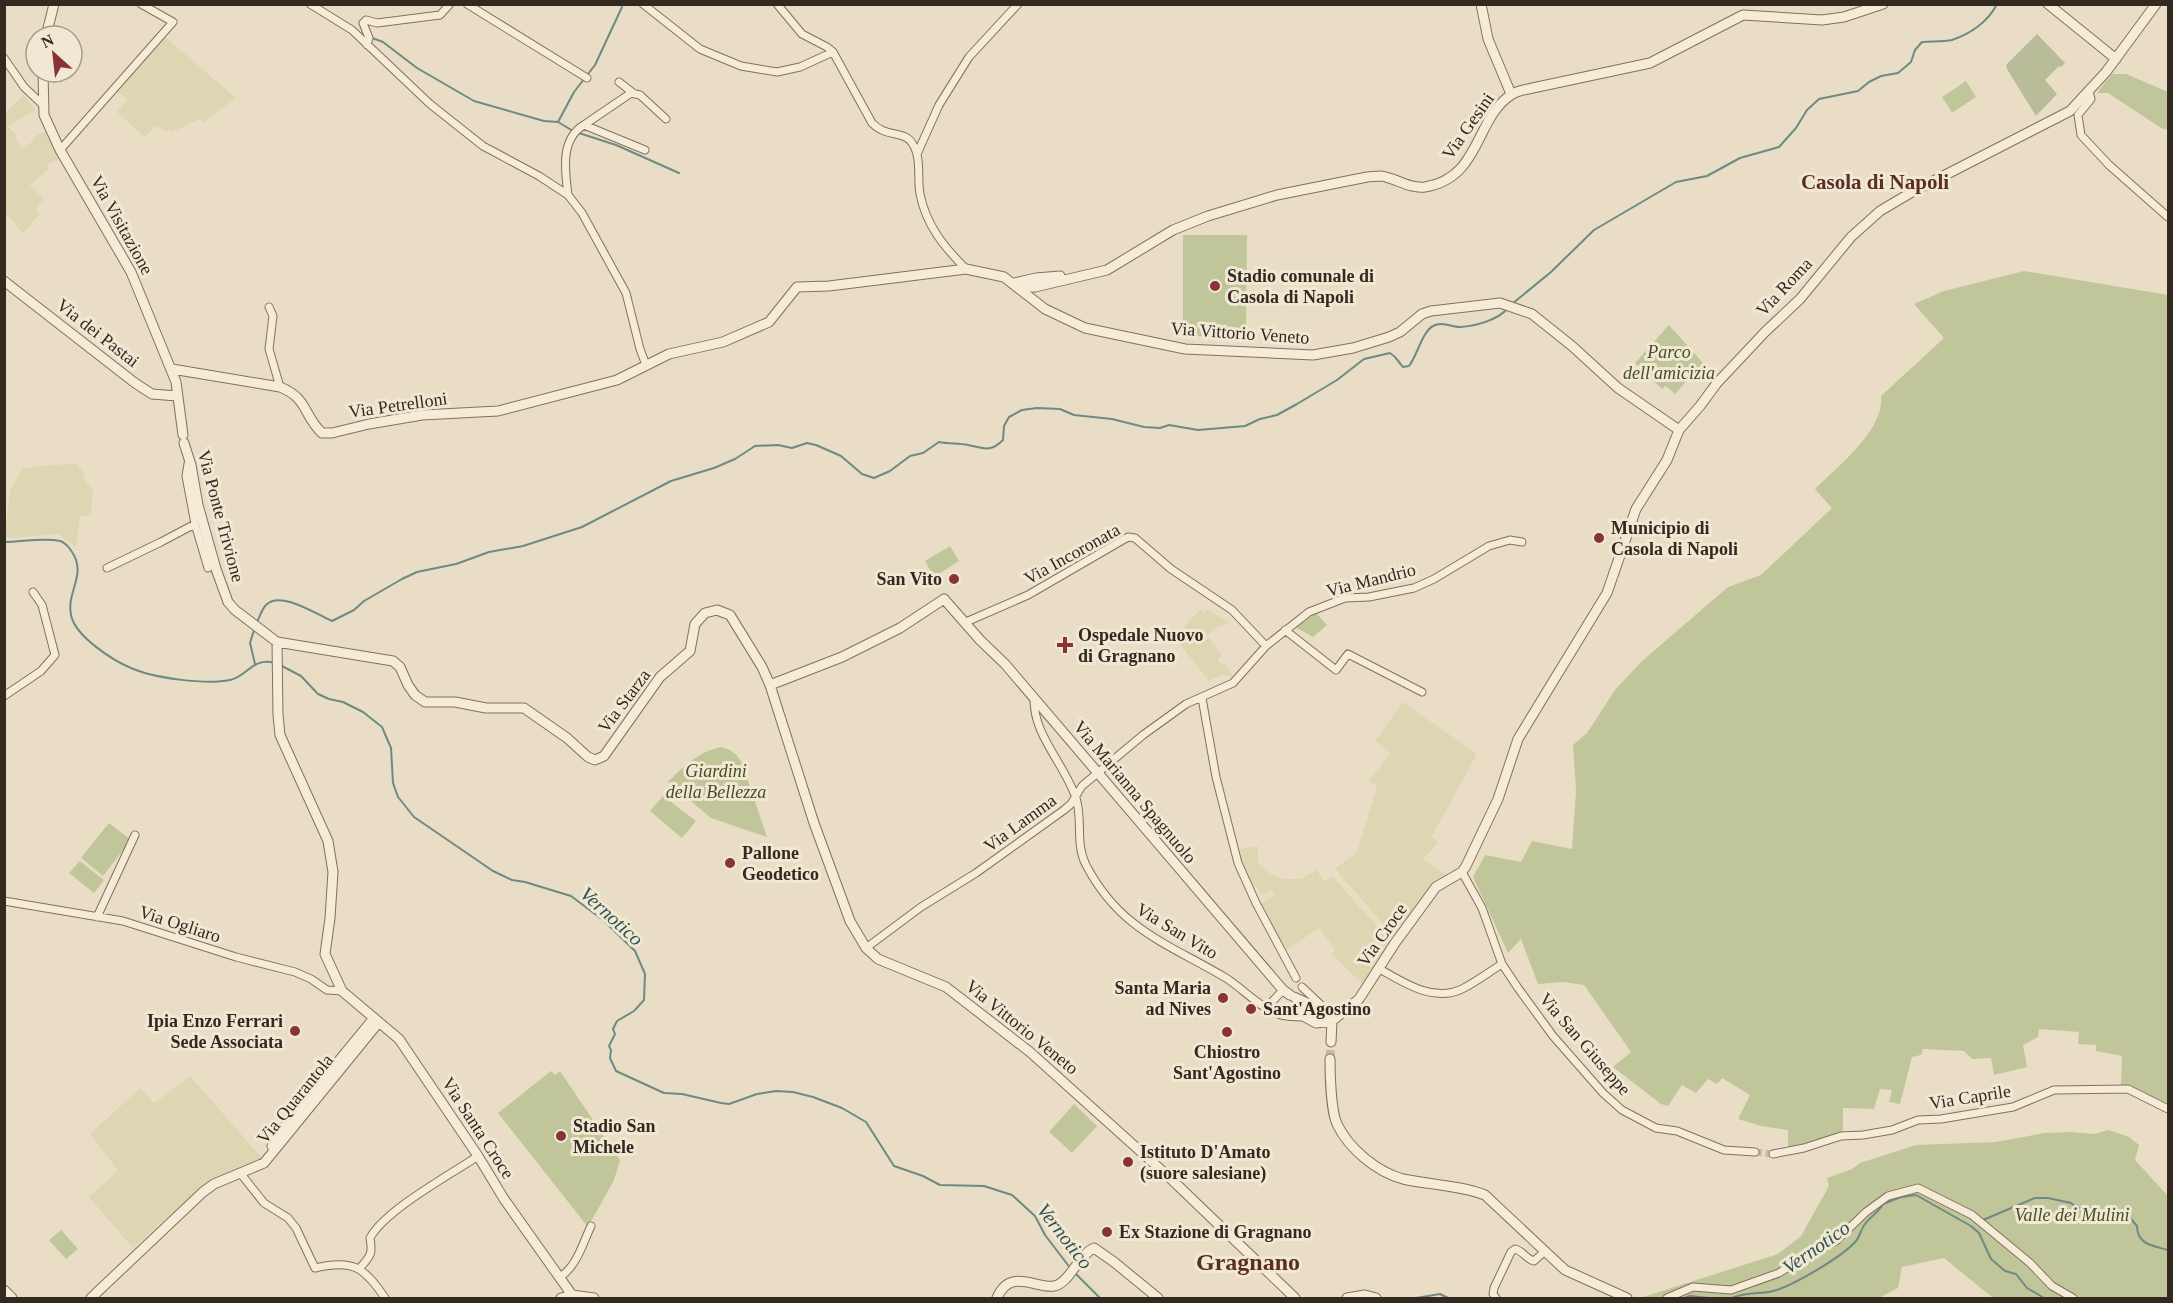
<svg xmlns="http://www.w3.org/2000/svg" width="2173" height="1303" viewBox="0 0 2173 1303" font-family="Georgia,serif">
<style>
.farmland{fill:#ded6b3}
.green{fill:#c1c69a}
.cemetery{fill:#b8bc98}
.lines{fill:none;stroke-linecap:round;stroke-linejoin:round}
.stream{stroke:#6e8a82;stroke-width:2}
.minor-tunnel{stroke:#c5baa4;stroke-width:7;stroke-dasharray:7 3.5;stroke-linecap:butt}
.tertiary-tunnel{stroke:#c5baa4;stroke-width:9;stroke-dasharray:9 4.5;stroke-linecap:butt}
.minor-casing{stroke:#82705d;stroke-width:9}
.tertiary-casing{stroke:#82705d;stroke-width:11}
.minor{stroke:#f5ebd7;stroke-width:7}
.tertiary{stroke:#f5ebd7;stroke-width:9}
.poi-dot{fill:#8a3336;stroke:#f1e8d4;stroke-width:2}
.labels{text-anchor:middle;stroke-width:6;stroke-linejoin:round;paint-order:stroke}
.street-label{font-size:18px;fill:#34291f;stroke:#f1e8d4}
.poi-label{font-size:18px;font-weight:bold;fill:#34291f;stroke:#f1e8d4;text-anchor:start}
.park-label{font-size:18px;font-style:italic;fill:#454e28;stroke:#f1e8d4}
.water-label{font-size:20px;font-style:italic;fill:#30524f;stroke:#f1e8d4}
.quarter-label{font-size:21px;font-weight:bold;fill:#5c2e23;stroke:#f1e8d4}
.district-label{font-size:24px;font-weight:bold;fill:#5c2e23;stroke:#f1e8d4}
</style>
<rect width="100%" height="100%" fill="#e9dec5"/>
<!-- farmland -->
<path class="farmland" d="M164,36L236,98L203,123L200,119L172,132L170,129L165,131L157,126L144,137L117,112L127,100L116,90Z
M24,95L36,110L8,126L16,135V140L23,149L35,139L33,137L46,131L60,158L48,164L49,169L30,185L44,199L35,209L40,214L23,233L5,213V113Z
M77,463L85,476L83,478L93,490L91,515L80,517L76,547L58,534L12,538L5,536L10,490L22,468Z
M1200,609L1204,613L1208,609L1229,623L1212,630V632L1201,637L1204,641L1209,638L1222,656L1218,659L1221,665L1225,664L1233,676L1221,675L1209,681L1179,643L1189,634L1184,627Z
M1403,702L1477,754L1432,836L1438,843L1423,859L1447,875L1432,885L1393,935L1335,869L1357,852L1377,787L1369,780L1391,753L1375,741Z
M1258,846V863L1271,875L1285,879H1300L1317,870L1323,881L1333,877L1390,941L1363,984L1331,954L1335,950L1319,928L1287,950L1258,905L1275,895L1272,890L1262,895L1256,886L1250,890L1241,862L1240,849Z
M190,1076L262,1158L201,1187L133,1248L89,1197L118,1170L90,1134L140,1088L154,1103Z"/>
<!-- green -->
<path class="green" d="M2112,74H2126L2168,92V130L2161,128L2108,93H2097Z
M1966,81L1976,97L1952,113L1942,97Z
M1183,235H1247L1246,336H1183Z
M2024,271L2168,295V1103L2121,1085L2122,1056L2096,1051V1045L2078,1044L2079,1032L2039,1029L2038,1037L2023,1045L2027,1067L1994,1075L1991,1058L1972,1059L1964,1051L1923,1049L1921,1055L1912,1057L1900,1104L1889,1102L1892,1090L1880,1089L1874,1109L1843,1108V1132L1788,1148V1130L1761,1126L1738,1119L1750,1095L1722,1078L1717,1084L1708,1079L1696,1093L1682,1085L1668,1106L1661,1104L1613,1067L1631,1052L1584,985L1563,982L1538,984L1521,939L1508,953L1473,877L1485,855L1521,862L1532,841L1572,849L1576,790L1573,745L1587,733L1615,690L1642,661L1728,587L1761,575L1832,508L1815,489C1837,467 1885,430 1881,396L1944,338L1914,304L1944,291Z
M1669,325L1703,363L1675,394L1666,386L1662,389L1635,363Z
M950,546L959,561L934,577L925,561Z
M1316,613L1327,625L1313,637L1295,627Z
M722,747C732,750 737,754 742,763L767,837L711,818L668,782C684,766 699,751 722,747Z
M663,796L696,821L682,838L650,811Z
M109,823L131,840L103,876L81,858Z
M80,861L104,880L94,893L69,873Z
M551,1071L555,1075L560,1071L620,1160L614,1180L588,1227L498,1113Z
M1074,1104L1097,1126L1072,1153L1049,1132Z
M2109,1130L2129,1137L2139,1145L2135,1160L2168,1196V1298H1993L1944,1258L1902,1267L1898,1288L1879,1298H1640L1778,1254L1801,1236L1829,1186L1827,1178L1852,1169L1860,1163L1916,1145L1996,1142L2044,1133L2072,1132L2094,1134Z
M61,1230L78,1249L66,1259L49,1240Z"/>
<!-- cemetery -->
<path class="cemetery" d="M2037,34L2065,63L2061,67L2059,66L2045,80L2057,94L2036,116L2007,69L2006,65Z"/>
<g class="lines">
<!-- stream -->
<path class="stream" d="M372,38L383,42L417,68L474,101L544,121L558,122L573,131
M558,122L574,92L595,65L622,7
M579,133L616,145L679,173
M1512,304L1551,272L1594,230L1676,182L1707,176L1740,158L1779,147L1796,128L1807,110L1819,99L1858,91L1869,82L1881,76L1898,73L1911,62L1915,50L1922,42C1932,41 1942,42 1952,40C1970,34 1988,22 1997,4
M4,542C22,542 42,537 60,541C64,542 67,545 70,549C89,574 66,590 71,615C75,636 112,660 131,668C153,678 206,685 230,680C248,676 252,657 275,663
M257,622C260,616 262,609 266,605C280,590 316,614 332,621L354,610L364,601L402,579L417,572L456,564L489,552L523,546L582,527L671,481L714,468L735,459L755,446L778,445L792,448L807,443L816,445L841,456L862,474L874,478L890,471L910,456L923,453L939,442C949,444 959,443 968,445C983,448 990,453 1003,440L1004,426L1009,417L1022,410L1037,408L1060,409L1074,415L1112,419L1144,427L1160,428L1169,425L1198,430L1245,426L1260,419L1277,415L1297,404L1337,380L1364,359L1390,353C1397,357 1398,362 1403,367L1409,366C1417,356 1422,332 1433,326C1442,321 1451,327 1460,327C1476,326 1498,320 1508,308
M254,630L250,643L255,664
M280,665L301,676L318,694L329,699L343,702L363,712L382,727L391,748L393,783L398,797L414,817L493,871L512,880L525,882L571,896L603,920L635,951L645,974L644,1000L634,1011L617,1021L613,1029L615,1034L609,1046L611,1050L610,1058L616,1071L664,1093L682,1094L721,1103L729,1104L757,1094L776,1091L793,1092L813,1097L842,1108L866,1122L894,1166L923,1176L940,1185L984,1186L1012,1195L1035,1216L1045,1235L1071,1269
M1983,1220L2035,1198H2048L2071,1203L2077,1208H2093L2131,1219L2137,1226C2137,1245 2154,1246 2168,1250
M1075,1273L1100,1298
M1416,1298L1440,1294L1448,1298
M1685,1298L1690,1296L1709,1298
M1732,1298C1749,1291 1762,1295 1777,1290C1797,1283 1842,1257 1856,1241C1860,1236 1861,1229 1865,1224C1871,1216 1878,1213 1883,1204L1901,1197L1916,1195L1971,1226L1979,1233L1991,1259L2005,1271L2016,1274L2027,1288L2044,1298"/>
<!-- minor-tunnel -->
<path class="minor-tunnel" d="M1755,1152L1773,1154"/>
<!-- tertiary-tunnel -->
<path class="tertiary-tunnel" d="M1330,1059L1331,1042"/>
<!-- minor casing -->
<g class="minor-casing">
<path id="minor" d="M310,4L352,30L430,104L483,146L539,176L568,195L582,213L626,293L640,349L646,365
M467,4L587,78
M643,4L700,49L741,66L777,72L800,67L833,52
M777,4L802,34L827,47L833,52L872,123C886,138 904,130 912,143C922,157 917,178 920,194C926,225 944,247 966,269
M367,45L369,38L363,23L366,20L377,23L440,15L450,4
M4,58L24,87L43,105
M619,82L632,92L631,93L640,95L666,119
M2089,92L2091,99L2078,115L2081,135L2109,165L2168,217
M584,125L631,93
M60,150L173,22L141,4
M917,154L939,105L969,57L1018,4
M568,195C565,171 560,139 584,125L645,150
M269,307L273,316L269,349L280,387
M195,524L208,568
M107,568L161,542L195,524L186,476L189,458
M966,622L1028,595L1128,537L1135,538L1171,569L1232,610L1266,646
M1285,630L1336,670L1348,654L1422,692
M4,696L41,671L55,655L42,605L33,592
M1034,698C1033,735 1064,763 1076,798C1083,820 1075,844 1086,865C1120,930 1167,943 1226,978C1242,988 1260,1008 1278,1014C1286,1017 1297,1017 1305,1017
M1202,698L1216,777L1238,863L1256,903L1296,978
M1462,872L1482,908L1502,964L1518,988L1553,1036L1603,1093L1622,1110L1656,1128L1677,1131L1724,1150L1755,1152
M4,901L123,921L236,957L295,972L311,979L327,990L342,991
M97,917L135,835
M866,948L921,907L976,873L1064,810L1071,804L1082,786L1143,735L1186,704L1233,683L1266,646L1309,612L1345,598L1369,597L1414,588L1434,579L1489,546L1510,540L1522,542
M1378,968C1403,982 1433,1003 1462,989C1476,982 1489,972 1502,964
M1302,987L1321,1005L1323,1011
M1267,1007L1283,990
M1773,1154L1804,1148L1841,1136L1863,1135L1892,1130L1918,1120L1941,1119L2013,1107L2054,1090L2128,1089L2168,1109
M241,1174L264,1203L288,1218L296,1228L315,1268C353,1259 364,1267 385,1298
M360,1268C370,1256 373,1255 370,1238C385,1210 450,1175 478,1156
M560,1277C577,1266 582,1245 591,1226
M1496,1298L1493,1294L1494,1288L1511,1252L1515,1249C1523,1251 1526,1259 1534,1261L1545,1251
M1667,1298L1693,1287L1731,1290L1779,1273L1816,1249L1836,1241L1866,1212L1888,1196L1918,1188L1972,1215L2030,1263L2052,1286L2073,1298"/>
</g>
<!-- tertiary casing -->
<g class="tertiary-casing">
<path id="tertiary" d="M1481,4L1488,39L1511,94
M2048,4L2116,59
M46,36L54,4
M43,72L44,115L60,150L131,272L176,382L183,435
M4,281L135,383L152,394L177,396
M1014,283L1036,278L1060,276
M1019,288L1035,287L1107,270L1173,230L1208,216L1277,195L1367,177C1371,177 1376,176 1381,176C1396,178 1409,189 1425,187C1481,178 1475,118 1511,95C1515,92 1522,90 1528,89L1650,63L1743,15L1822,20L1844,17L1883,4
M172,369L280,387C308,398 303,415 322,433H332L369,424L422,415L498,411L617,380L669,354L723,342L769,322L797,287L829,286L966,269L1004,277L1045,309L1085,328L1185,349L1313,355L1353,348L1389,337L1400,332L1422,314L1431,311L1500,303L1532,314L1572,346L1618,388L1679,430
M184,443L191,465L198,505L216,569L228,602L235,610L277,642L393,661L400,667L408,685L415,695L425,702H455L486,708H524L567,738L588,757L595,760L604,756L660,677L690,651L695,624L705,613L717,610L730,615L762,667L770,685L842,657L900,628L944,599L980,640L1005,664L1283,990L1290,995
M277,642L278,715L280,735L328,841L333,872L330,918L325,954L342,991L399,1039L478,1156L504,1199L572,1295
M770,685L814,823L850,921L866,948L878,959L946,987L1030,1052L1169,1177L1295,1298
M1294,997L1318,1008L1332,1021L1316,1023L1305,1017L1301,1002
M1331,1042L1332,1021L1359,999L1395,943L1436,887L1462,872L1466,866L1498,799L1518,739L1607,593L1636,509L1667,460L1679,430L1700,406L1717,383L1765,332L1800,299L1851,237L1880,211L1912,192L2070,111L2106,72L2156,4
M1330,1059C1330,1074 1331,1111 1337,1124C1349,1149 1377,1172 1403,1179C1431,1185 1459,1185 1485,1195L1565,1270L1627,1298
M272,1146L286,1125L374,1018
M4,1290L12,1298
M91,1298L203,1192L214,1184L264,1163L379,1022
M561,1298L572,1295L594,1298
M997,1298C1010,1267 1036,1289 1054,1286C1069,1284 1079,1254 1094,1248L1114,1262L1158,1298
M1347,1298L1365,1295L1376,1298"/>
</g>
<!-- minor -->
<use href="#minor" class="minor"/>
<!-- tertiary -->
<use href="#tertiary" class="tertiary"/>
</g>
<!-- markers -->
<g class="poi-dot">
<circle cx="1215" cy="286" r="6"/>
<circle cx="1599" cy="538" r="6"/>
<circle cx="954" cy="579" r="6"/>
<path d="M1062 636h6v6h6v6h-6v6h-6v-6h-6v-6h6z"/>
<circle cx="730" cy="863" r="6"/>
<circle cx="1223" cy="998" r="6"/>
<circle cx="1251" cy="1009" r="6"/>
<circle cx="295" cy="1031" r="6"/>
<circle cx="1227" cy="1032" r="6"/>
<circle cx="561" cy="1136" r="6"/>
<circle cx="1128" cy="1162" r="6"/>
<circle cx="1107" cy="1232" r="6"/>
</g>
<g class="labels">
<!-- street labels -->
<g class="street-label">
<text transform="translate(1468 126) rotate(-55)" y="6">Via Gesini</text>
<text transform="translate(122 225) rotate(61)" y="6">Via Visitazione</text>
<text transform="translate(1784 287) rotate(-47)" y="6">Via Roma</text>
<text transform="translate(98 333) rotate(38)" y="6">Via dei Pastai</text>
<text transform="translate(1240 333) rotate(4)" y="6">Via Vittorio Veneto</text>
<text transform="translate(398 405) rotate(-8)" y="6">Via Petrelloni</text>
<text transform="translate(221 516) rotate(75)" y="6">Via Ponte Trivione</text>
<text transform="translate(1072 554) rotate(-29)" y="6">Via Incoronata</text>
<text transform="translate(1371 580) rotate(-14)" y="6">Via Mandrio</text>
<text transform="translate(624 701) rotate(-53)" y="6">Via Starza</text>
<text transform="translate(1135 792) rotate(50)" y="6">Via Marianna Spagnuolo</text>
<text transform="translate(1020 823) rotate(-36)" y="6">Via Lamma</text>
<text transform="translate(180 924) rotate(18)" y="6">Via Ogliaro</text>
<text transform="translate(1177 931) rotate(31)" y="6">Via San Vito</text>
<text transform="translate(1382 935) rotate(-55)" y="6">Via Croce</text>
<text transform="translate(1022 1027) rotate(39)" y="6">Via Vittorio Veneto</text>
<text transform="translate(1585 1044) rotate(49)" y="6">Via San Giuseppe</text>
<text transform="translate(1970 1097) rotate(-9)" y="6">Via Caprile</text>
<text transform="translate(295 1099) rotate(-51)" y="6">Via Quarantola</text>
<text transform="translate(478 1128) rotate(57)" y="6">Via Santa Croce</text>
</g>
<!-- poi labels -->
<g class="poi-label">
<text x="1227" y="282">Stadio comunale di<tspan x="1227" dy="21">Casola di Napoli</tspan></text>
<text x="1611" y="534">Municipio di<tspan x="1611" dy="21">Casola di Napoli</tspan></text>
<text x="942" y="585" text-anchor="end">San Vito</text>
<text x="1078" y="641">Ospedale Nuovo<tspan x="1078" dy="21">di Gragnano</tspan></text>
<text x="742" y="859">Pallone<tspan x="742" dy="21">Geodetico</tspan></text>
<text x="1211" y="994" text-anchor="end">Santa Maria<tspan x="1211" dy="21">ad Nives</tspan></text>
<text x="1263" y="1015">Sant'Agostino</text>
<text x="283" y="1027" text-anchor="end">Ipia Enzo Ferrari<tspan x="283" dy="21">Sede Associata</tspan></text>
<text x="1227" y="1058" text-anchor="middle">Chiostro<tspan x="1227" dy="21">Sant'Agostino</tspan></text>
<text x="573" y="1132">Stadio San<tspan x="573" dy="21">Michele</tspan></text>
<text x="1140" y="1158">Istituto D'Amato<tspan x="1140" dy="21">(suore salesiane)</tspan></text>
<text x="1119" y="1238">Ex Stazione di Gragnano</text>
</g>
<!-- park labels -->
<g class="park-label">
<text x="1669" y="358">Parco<tspan x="1669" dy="21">dell'amicizia</tspan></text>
<text x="716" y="777">Giardini<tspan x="716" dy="21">della Bellezza</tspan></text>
<text x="2072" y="1221">Valle dei Mulini</text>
</g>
<!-- water labels -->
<g class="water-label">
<text transform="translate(612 916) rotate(42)" y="7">Vernotico</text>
<text transform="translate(1065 1236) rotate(52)" y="7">Vernotico</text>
<text transform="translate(1816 1247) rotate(-35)" y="7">Vernotico</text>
</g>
<!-- quarter labels -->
<g class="quarter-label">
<text x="1875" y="189">Casola di Napoli</text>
</g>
<!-- district labels -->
<g class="district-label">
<text x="1248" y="1270">Gragnano</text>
</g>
</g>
<!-- border -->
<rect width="2173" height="1303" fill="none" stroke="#34291f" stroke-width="12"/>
<!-- north arrow -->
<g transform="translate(54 54) rotate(333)"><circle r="28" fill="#f1e8d4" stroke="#a59c8c" stroke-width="1.5"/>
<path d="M0-4.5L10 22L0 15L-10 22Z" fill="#8a3336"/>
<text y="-9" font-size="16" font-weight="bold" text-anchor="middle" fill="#34291f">N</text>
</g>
</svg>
